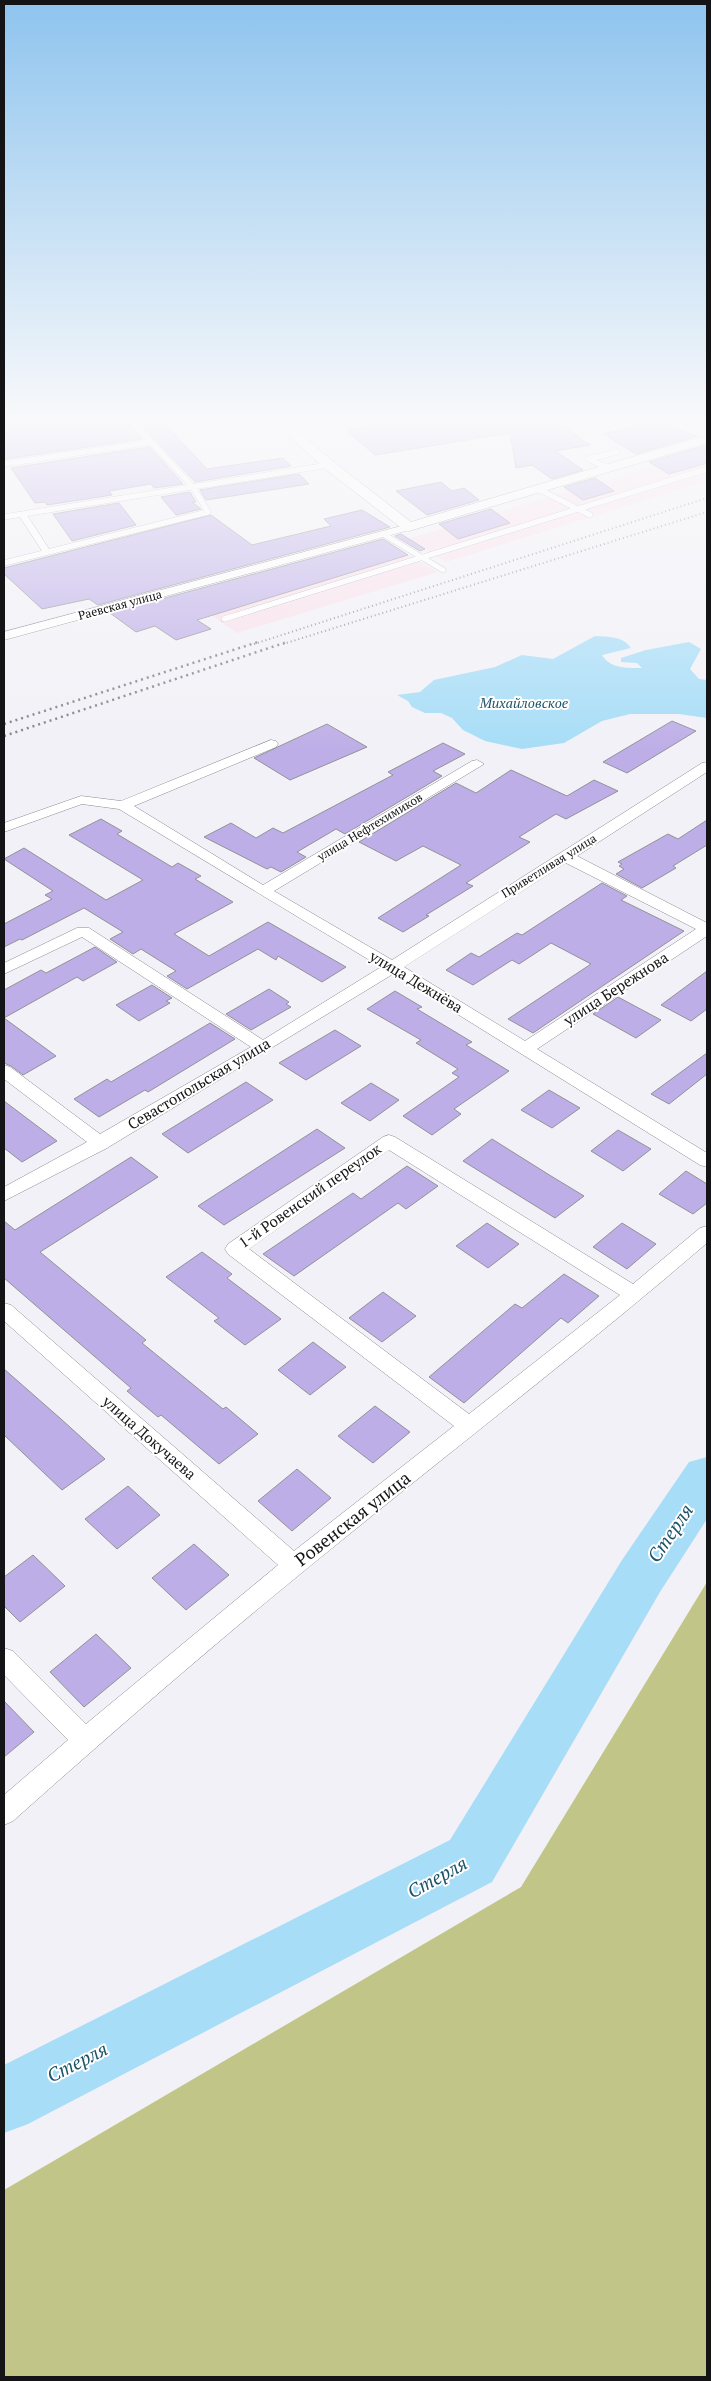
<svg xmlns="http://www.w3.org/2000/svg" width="711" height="2381" viewBox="0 0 711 2381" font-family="'PT Serif',serif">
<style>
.industrial{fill:#f9e0eb}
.forest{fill:#c1c688}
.water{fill:#a7ddf7}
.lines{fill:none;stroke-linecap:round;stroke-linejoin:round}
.river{fill:#a7ddf7;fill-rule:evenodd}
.building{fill:#beaee7;stroke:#939197}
.service-casing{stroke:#8c8a90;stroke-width:6}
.pedestrian-casing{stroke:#8c8a90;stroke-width:1}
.minor-casing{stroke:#8c8a90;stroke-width:1}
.tertiary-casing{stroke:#8c8a90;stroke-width:1}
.service{stroke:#fff;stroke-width:5.5}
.pedestrian{fill:#fff;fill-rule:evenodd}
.minor{fill:#fff;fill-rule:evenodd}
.tertiary{fill:#fff;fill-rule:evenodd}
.rail-far1{stroke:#828185;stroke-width:2;stroke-dasharray:1 3;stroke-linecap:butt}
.rail{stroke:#828185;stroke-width:2.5;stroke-dasharray:2 4;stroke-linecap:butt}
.labels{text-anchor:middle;stroke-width:4;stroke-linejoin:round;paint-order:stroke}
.far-street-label{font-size:12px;fill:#141315;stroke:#fff}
.far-water-label{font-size:14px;font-style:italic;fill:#1d546a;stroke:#fff}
.street-label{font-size:15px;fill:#141315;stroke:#fff}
.near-street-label{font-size:18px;fill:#141315;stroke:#fff}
.near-water-label{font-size:19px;font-style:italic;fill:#1d546a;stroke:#fff}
</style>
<rect width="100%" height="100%" fill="#f2f1f7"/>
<!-- industrial -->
<path class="industrial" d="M707,451V481L446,562L407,539Z
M393,546L438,572L237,633L195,604Z"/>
<!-- forest -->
<path class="forest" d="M707,1582V2377H4V2190L521,1887Z"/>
<!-- water -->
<path class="water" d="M595,636C609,637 623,636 631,648L602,655C610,669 629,668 642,668L637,663L621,662V658L646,650L689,642L701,649L690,669L699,679L707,680V718L679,714H630L602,721L564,743L522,749L485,741L463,730L452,718L441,713H425L412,707L408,701L397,695L420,692L434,680L495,667L522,655L553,659Z"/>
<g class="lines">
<!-- river -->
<path class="river" d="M707,1457V1519L660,1592L492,1882L28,2124L4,2133V2065L450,1840L622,1560L689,1462Z"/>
</g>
<!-- building -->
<path class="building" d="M59,417H123L142,439L5,459L4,424Z
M134,417H158L207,469L283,458L291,466L195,482Z
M434,417H549L590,445L555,451L583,470L552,479L532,465L516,468L510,433L375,455L346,430Z
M654,421L697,436L636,454L604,434Z
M707,445V463L669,474L649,462Z
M150,447L183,484L154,488L151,484L109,491L112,495L47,505L45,502L35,503L11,468Z
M299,474L309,484L206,500L200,490Z
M595,478L614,491L583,500L564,487Z
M441,482L452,491L464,488L479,500L427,515L396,491Z
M190,492L196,502H192L201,509L176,515L161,497Z
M119,503L136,525L72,541L53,514Z
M491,509L510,523L458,539L439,524Z
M362,510L390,527L98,605L89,599L42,609L4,574V568L211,515L252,545L331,526L324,519Z
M401,534L425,549L420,551L395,536Z
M383,539L408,555L197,620L211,629L176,640L155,626L136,632L110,613Z
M672,721L696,731L627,773L603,762Z
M327,724L367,747L290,780L254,758Z
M443,743L465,754L433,771L442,776L345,834L336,829L297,852L306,857L281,872L271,867L267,869L204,837L231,823L256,838L273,828L283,833L393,775L388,772Z
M511,770L567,796L594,780L618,791L566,819L556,814L519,837L530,842L466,883L473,886L426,915L429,916L403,932L378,918L461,865L423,846L396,861L359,842L456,783L476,793Z
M101,819L122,831L117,834L172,867L178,863L201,876L195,879L233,902L174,934L209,956L268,922L346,967L322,982L278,956L276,960L258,949L187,989L167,976L176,971L141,949L133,954L110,939L123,932L84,908L22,940L20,939L4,947V924L52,899L45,895L53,891L4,859L24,848L106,900L143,880L69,835Z
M707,820V845L673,866L676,868L642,888L616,874L624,869L619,866L622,864L618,862L668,834L678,839Z
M602,883L627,896L621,900L684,931L533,1033L508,1019L591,964L551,943L519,964L512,960L473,985L446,970L471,953L479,957L517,933L522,935Z
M95,947L117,962L83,981L77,977L4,1018V990L41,970L46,973Z
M707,971V1009L691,1021L661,1005Z
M152,985L172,998L166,1001L170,1003L139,1021L116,1005Z
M269,989L289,1002L286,1004L291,1007L251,1030L226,1014Z
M395,991L422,1007L417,1009L472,1042L466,1045L509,1071L454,1109L461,1114L432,1135L403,1116L459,1077L452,1073L458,1069L416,1043L421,1040L367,1009Z
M618,997L661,1020L636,1038L593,1014Z
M4,1018L56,1056L23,1075L11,1066L4,1063Z
M210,1023L235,1039L148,1092L145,1090L99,1117L74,1099L107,1079L111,1082Z
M335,1030L361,1046L306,1080L279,1063Z
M707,1053V1074L669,1104L651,1094Z
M246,1082L273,1100L188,1153L162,1134Z
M371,1083L399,1100L370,1121L341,1103Z
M549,1090L580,1108L552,1128L521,1110Z
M4,1101L57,1141L22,1162L4,1148Z
M317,1129L345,1148L224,1225L198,1206Z
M618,1130L651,1149L623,1171L591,1151Z
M492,1139L551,1176L584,1196L555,1218L463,1161Z
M131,1157L158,1177L40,1252L146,1340L142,1343L223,1409L226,1407L258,1434L219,1464L161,1415L158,1417L127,1391L131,1388L4,1278V1221L15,1230Z
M407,1166L438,1186L406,1209L398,1203L294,1276L263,1254L353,1193L361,1199Z
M686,1171L707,1184V1203L693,1214L659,1194Z
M487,1223L519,1244L488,1268L456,1246Z
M622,1223L656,1244L627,1269L593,1247Z
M202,1252L232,1274L227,1278L281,1319L245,1345L214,1321L219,1318L166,1277Z
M564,1274L599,1296L568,1323L561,1318L464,1403L429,1377L515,1304L522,1308Z
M383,1292L416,1316L382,1342L349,1318Z
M313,1342L346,1367L310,1395L278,1370Z
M4,1369L61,1419L105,1459L62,1490L4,1435Z
M375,1406L410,1432L373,1463L338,1436Z
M297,1469L331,1498L292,1531L258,1501Z
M128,1486L160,1515L117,1549L85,1519Z
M194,1544L229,1575L186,1610L152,1578Z
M33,1555L65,1586L20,1622L4,1606V1577Z
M96,1634L131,1668L84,1707L50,1672Z
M4,1701L34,1732L4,1757Z"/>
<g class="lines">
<!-- service casing -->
<g class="service-casing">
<path id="service" d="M4,418L14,417
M4,464L152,442
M608,468L588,459L617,452
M538,489L590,515
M4,517L329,465
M383,534L443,570
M4,563L208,512L193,487L128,417
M224,619L707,469"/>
</g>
<!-- pedestrian casing -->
<g class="pedestrian-casing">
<path id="pedestrian" d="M19,512H25L51,552L50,554H44L18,514Z"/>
</g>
<!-- minor casing -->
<g class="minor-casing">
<path id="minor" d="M409,524L413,525V529L4,640V632Z
M271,740L276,741L278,744L276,747L134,806L263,885L472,761L477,760L484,764L274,891L392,960L702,763L707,762V772L577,856L707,923V936L537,1049L707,1153V1167L700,1165L393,974L107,1148L4,1201V1187L87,1142L4,1079V1065L10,1067L100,1134L251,1047L82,937L4,974V963L77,928H89L263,1040L381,967L119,809L82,804L4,832V823L81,796L121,801ZM566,863L696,929L525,1041L404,967Z
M389,1135L395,1137L633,1284L700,1228L707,1226V1243C591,1343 470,1436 352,1532C236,1625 124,1722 13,1821L4,1825V1795L68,1740L4,1675V1648L13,1651L86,1724L278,1565L4,1321V1303L11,1305L294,1551L454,1426L228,1254L225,1249L228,1244L383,1137ZM389,1150L620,1295L469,1414L249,1249Z"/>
</g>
<!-- tertiary casing -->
<g class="tertiary-casing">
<path id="tertiary" d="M268,417H281L334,462L411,522L707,435V443L409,531L404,530L324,468Z"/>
</g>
<!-- service -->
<use href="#service" class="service"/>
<!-- pedestrian -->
<use href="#pedestrian" class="pedestrian"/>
<!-- minor -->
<use href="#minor" class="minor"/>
<!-- tertiary -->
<use href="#tertiary" class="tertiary"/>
<!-- rail-far1 -->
<path class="rail-far1" d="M254,644L707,498
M283,644L707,512"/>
<!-- rail -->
<path class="rail" d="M4,724L258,642
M4,736L287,642"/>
</g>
<!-- sky -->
<linearGradient id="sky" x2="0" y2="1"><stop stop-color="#8ec4ee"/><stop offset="0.56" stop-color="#f9f9fb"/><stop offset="1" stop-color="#f9f9fb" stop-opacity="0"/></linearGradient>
<rect width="711" height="750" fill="url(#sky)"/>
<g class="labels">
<!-- far-street labels -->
<g class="far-street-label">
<text transform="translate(120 605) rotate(-15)" y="4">Раевская улица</text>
<text transform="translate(370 827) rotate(-31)" y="4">улица Нефтехимиков</text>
<text transform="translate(549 866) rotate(-32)" y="4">Приветливая улица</text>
</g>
<!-- far-water labels -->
<g class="far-water-label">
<text x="524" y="708">Михайловское</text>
</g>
<!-- street labels -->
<g class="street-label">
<text transform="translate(416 982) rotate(31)" y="5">улица Дежнёва</text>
<text transform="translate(616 989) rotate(-33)" y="5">улица Бережнова</text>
<text transform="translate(199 1084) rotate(-31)" y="5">Севастопольская улица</text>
<text transform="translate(310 1196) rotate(-35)" y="5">1-й Ровенский переулок</text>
<text transform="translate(149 1438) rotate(41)" y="5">улица Докучаева</text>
</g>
<!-- near-street labels -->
<g class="near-street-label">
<text transform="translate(353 1519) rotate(-38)" y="6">Ровенская улица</text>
</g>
<!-- near-water labels -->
<g class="near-water-label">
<text transform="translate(670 1533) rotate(-56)" y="7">Стерля</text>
<text transform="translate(437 1877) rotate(-29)" y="7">Стерля</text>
<text transform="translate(77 2062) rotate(-27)" y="7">Стерля</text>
</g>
</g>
<!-- border -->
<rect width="711" height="2381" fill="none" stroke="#141315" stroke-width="10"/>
</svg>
